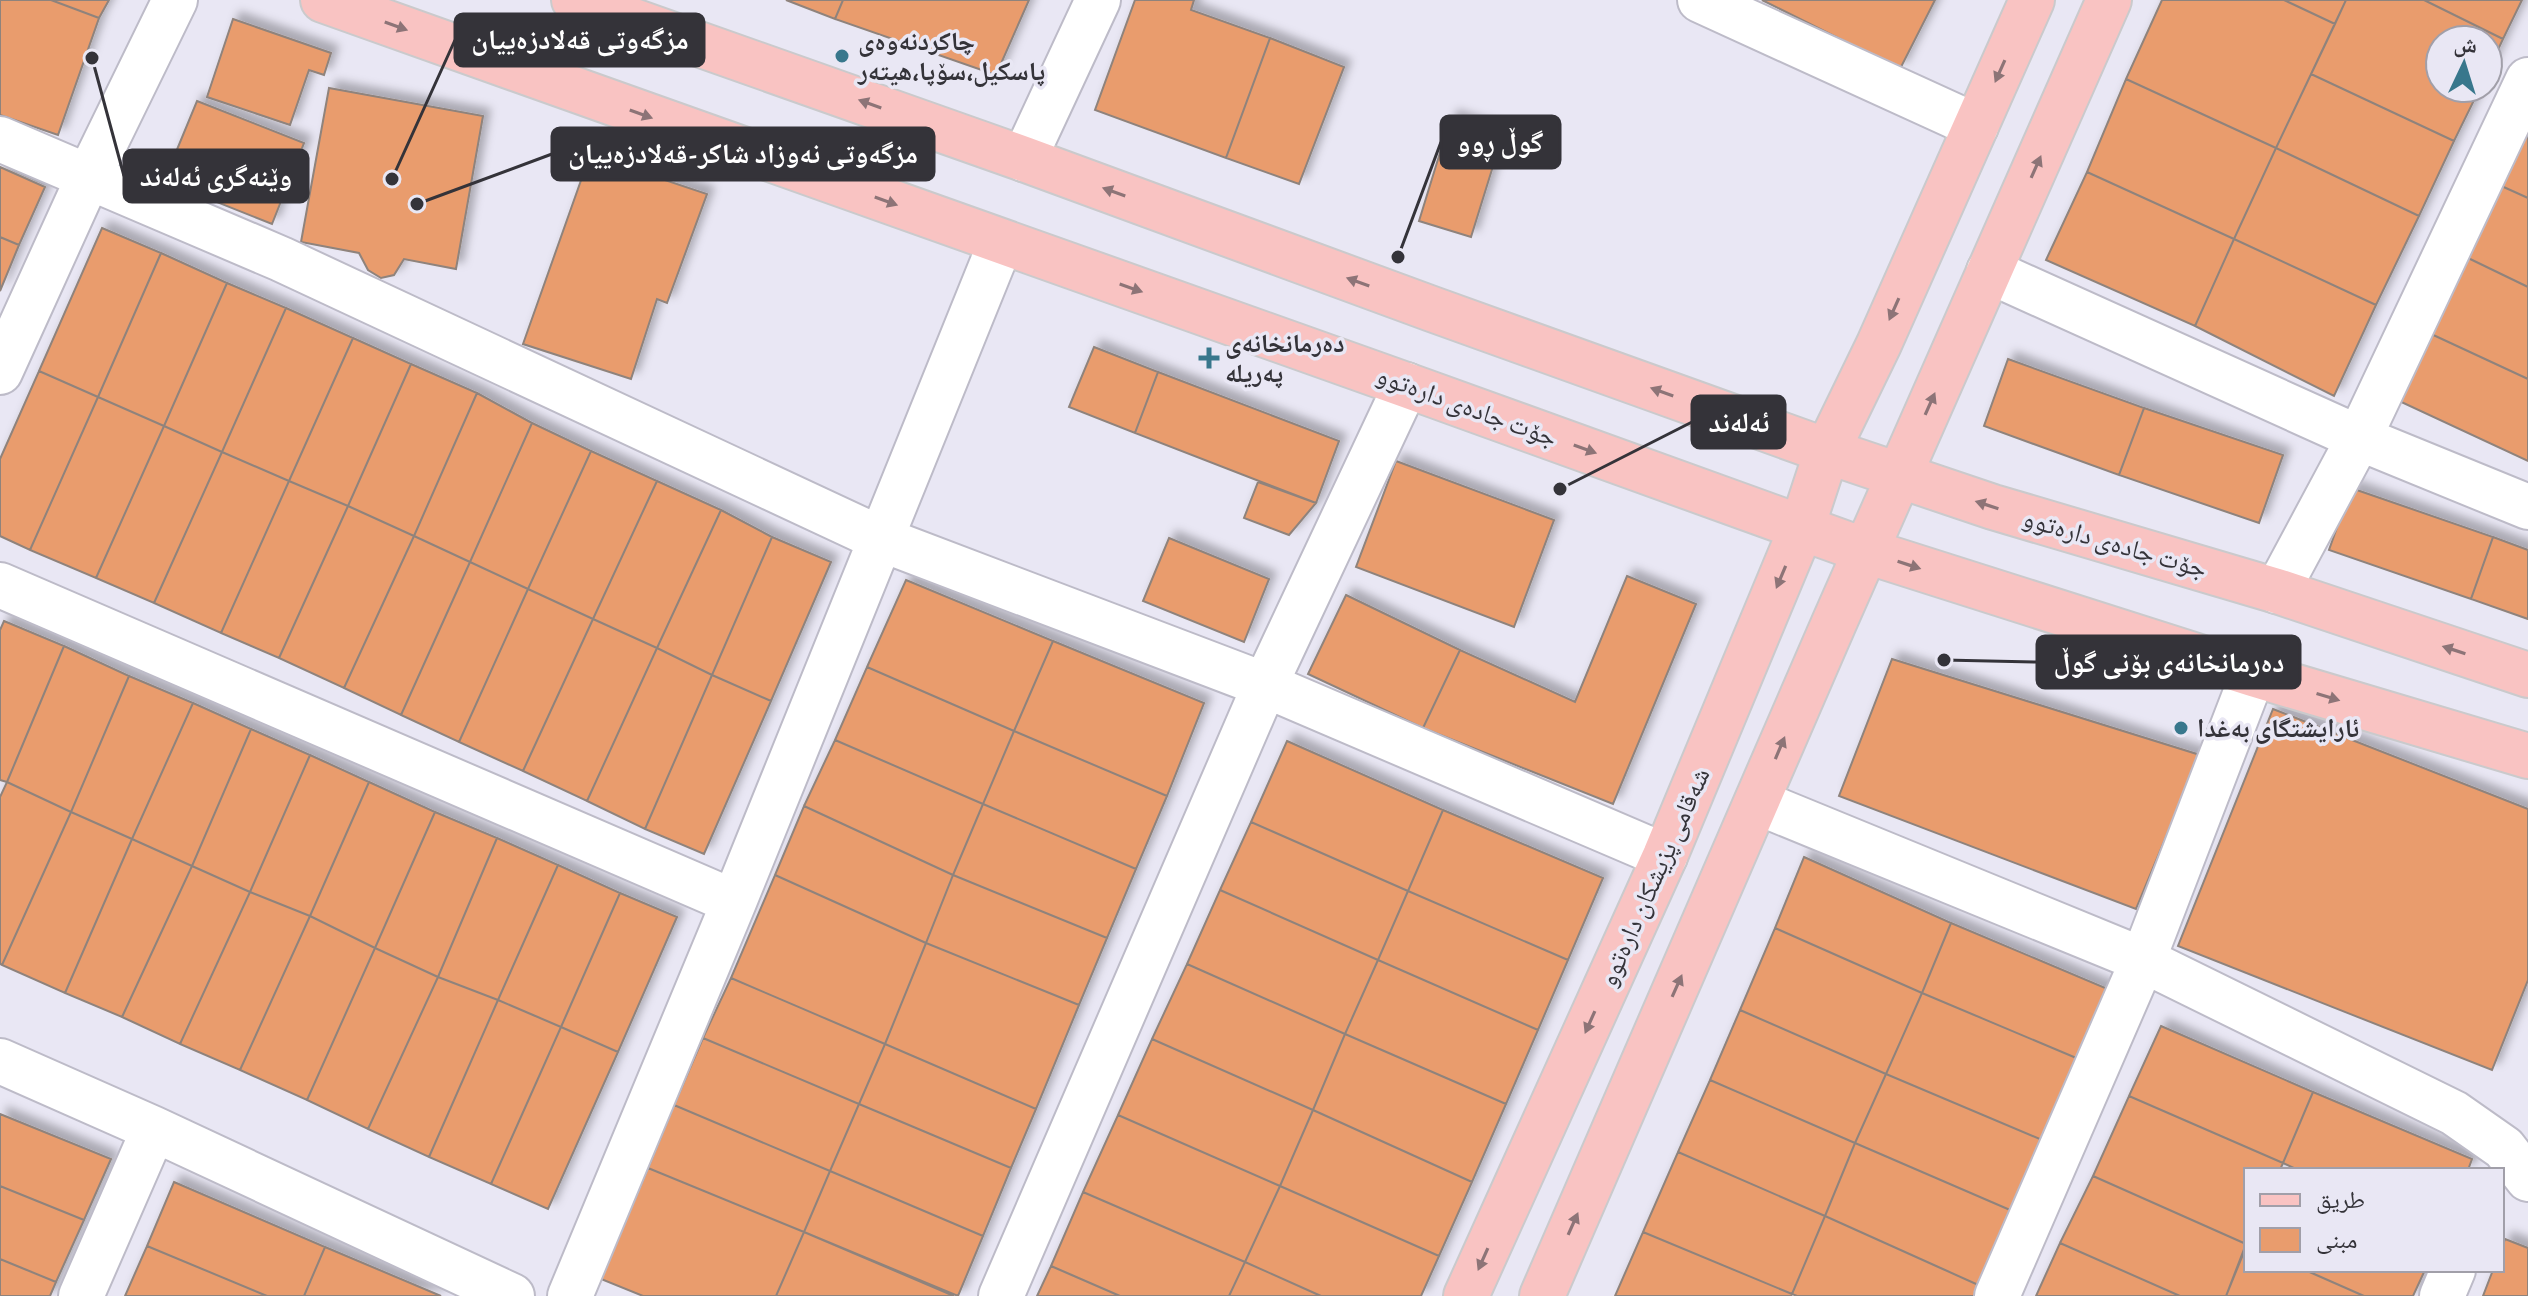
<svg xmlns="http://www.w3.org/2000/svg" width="2528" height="1296" viewBox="0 0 2528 1296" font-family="'Crimson Pro','Noto Naskh Arabic',serif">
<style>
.building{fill:#e99c6d;stroke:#8f837c;stroke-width:2;filter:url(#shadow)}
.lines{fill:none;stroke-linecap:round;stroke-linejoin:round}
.minor-casing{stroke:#bdbbc8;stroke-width:48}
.major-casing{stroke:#cacacc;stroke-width:48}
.minor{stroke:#fff;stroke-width:44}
.major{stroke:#f9c3c2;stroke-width:44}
.oneway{fill:#8d7477}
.poi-dot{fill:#38778c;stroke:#e9e7f4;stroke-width:3}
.labels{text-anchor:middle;stroke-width:7;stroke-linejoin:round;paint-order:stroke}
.poi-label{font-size:26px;font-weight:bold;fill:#343339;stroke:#e9e7f4;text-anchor:start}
.street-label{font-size:26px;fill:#343339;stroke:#e9e7f4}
.leader{fill:none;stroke:#343339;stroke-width:3}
.callout-dot{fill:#343339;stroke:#e9e7f4;stroke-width:3}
.callout{fill:#343339;stroke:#343339;stroke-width:3}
.callout-label{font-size:28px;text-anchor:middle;font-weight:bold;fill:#fff}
</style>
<defs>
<filter id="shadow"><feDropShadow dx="7" dy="-7" stdDeviation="4" flood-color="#0004"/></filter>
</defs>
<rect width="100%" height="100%" fill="#e9e7f4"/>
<!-- building -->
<path class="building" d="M0,0H51L99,18L58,135L0,115Z
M51,0H109L99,18Z
M786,0H843L835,19Z
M843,0H1029L996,75L835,19Z
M1135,0H1194L1191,10L1270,38L1226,158L1095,110Z
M1762,0H1935L1900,69Z
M2162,0H2284L2335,24L2276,148L2126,79Z
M2284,0H2346L2335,24Z
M2346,0H2424L2503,39L2488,71V40H2440V88H2480L2454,141L2311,74Z
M2424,0H2522L2503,39Z
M233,19L331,53L324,75L309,70L290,125L207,97Z
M1270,38L1344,67L1299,184L1226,158Z
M2311,74L2454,141L2419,216L2276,148Z
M2126,79L2276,148L2234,239L2087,172Z
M329,88L483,116L456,269L404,259L394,275L381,278L368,270L359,253L301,242Z
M197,101L304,143L272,224L164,181Z
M1451,117L1503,134L1471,237L1419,221Z
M2528,118V198L2497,184Z
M2276,148L2419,216L2376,305L2234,239Z
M590,155L707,194L667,303L657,299L631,379L523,344Z
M0,167L45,187L19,245L0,237Z
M2087,172L2234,239L2195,326L2046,260Z
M2497,184L2528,198V287L2466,257Z
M102,228L161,253L98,397L39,371Z
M0,237L19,245L0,291Z
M2234,239L2376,305L2334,396L2195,326Z
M161,253L227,283L164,426L98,397Z
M2466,257L2528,287V379L2429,333Z
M227,283L286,308L222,452L164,426Z
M286,308L353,338L289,481L222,452Z
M2429,333L2528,379V461L2397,400Z
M353,338L411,364L348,506L289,481Z
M1094,347L1158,372L1135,433L1069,407Z
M2008,359L2144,408L2119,475L1984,426Z
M411,364L477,393L414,536L348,506Z
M39,371L98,397L30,550L0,536V459Z
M1158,372L1339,441L1316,503L1135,433Z
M477,393L532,423L470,562L414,536Z
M98,397L164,426L96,578L30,550Z
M2144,408L2283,455L2259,523L2119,475Z
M532,423L591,451L528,589L470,562Z
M164,426L222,452L154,603L96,578Z
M591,451L657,481L593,619L528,589Z
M222,452L289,481L221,633L154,603Z
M1396,461L1554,520L1514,627L1356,567Z
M289,481L348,506L279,658L221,633Z
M657,481L721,510L657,648L593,619Z
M1258,482L1316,503L1289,535L1244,518Z
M2351,488L2493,537L2471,599L2329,550Z
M348,506L414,536L344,688L279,658Z
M721,510L772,537L712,675L657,648Z
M414,536L470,562L401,715L344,688Z
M772,537L831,562L771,701L712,675Z
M2493,537L2528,550V619L2471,599Z
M1169,538L1269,579L1244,642L1143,601Z
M470,562L528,589L459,742L401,715Z
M1627,576L1696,604L1613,804L1423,728L1460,650L1575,702Z
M906,580L1053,641L1014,731L867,667Z
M528,589L593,619L523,771L459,742Z
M1346,595L1460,650L1423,728L1308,674Z
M593,619L657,648L587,801L523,771Z
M4,621L64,646L7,782L0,780V630Z
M1053,641L1204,703L1167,796L1014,731Z
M64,646L129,676L71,812L7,782Z
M657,648L712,675L645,829L587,801Z
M1892,659L2200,755L2136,909L1839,796Z
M867,667L1014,731L983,804L835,740Z
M712,675L771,701L704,854L645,829Z
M129,676L193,703L132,839L71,812Z
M193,703L251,729L192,866L132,839Z
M2273,709L2528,809V980L2492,1070L2178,946Z
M251,729L310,755L250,892L192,866Z
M1014,731L1167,796L1136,869L983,804Z
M835,740L983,804L953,875L804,806Z
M1287,741L1443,810L1408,891L1251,822Z
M310,755L369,782L310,916L250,892Z
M7,782L71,812L2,965L0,964V797Z
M369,782L435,812L375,948L310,916Z
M983,804L1136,869L1107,938L953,875Z
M804,806L953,875L926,943L775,875Z
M1443,810L1603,878L1568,960L1408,891Z
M71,812L132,839L65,993L2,965Z
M435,812L497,838L438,977L375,948Z
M1251,822L1408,891L1378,960L1220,890Z
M497,838L558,865L498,1000L438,977Z
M132,839L192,866L122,1017L65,993Z
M1804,857L1951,923L1922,993L1775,928Z
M558,865L620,893L561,1027L498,1000Z
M192,866L250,892L180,1044L122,1017Z
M775,875L926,943L885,1044L731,978Z
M953,875L1107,938L1079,1005L926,943Z
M1220,890L1378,960L1345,1034L1187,964Z
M1408,891L1568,960L1538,1030L1378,960Z
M250,892L310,916L240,1070L180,1044Z
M620,893L677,917L618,1052L561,1027Z
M310,916L375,948L307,1100L240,1070Z
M1951,923L2110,990L2081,1060L1922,993Z
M1775,928L1922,993L1886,1074L1740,1010Z
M926,943L1079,1005L1036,1109L885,1044Z
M375,948L438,977L368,1129L307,1100Z
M1378,960L1538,1030L1506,1104L1345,1034Z
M1187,964L1345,1034L1313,1110L1152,1039Z
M438,977L498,1000L429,1157L368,1129Z
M731,978L885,1044L859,1104L703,1038Z
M1922,993L2081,1060L2047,1142L1886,1074Z
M498,1000L561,1027L491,1184L429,1157Z
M1740,1010L1886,1074L1855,1143L1710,1080Z
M2161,1026L2313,1092L2283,1163L2129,1096Z
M561,1027L618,1052L548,1209L491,1184Z
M1345,1034L1506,1104L1472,1182L1313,1110Z
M703,1038L859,1104L830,1171L674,1105Z
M1152,1039L1313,1110L1280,1186L1118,1115Z
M885,1044L1036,1109L1011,1168L859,1104Z
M1886,1074L2047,1142L2017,1213L1855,1143Z
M1710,1080L1855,1143L1825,1216L1678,1152Z
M2313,1092L2472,1159L2468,1170H2298L2283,1163Z
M2129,1096L2283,1163L2280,1170H2246V1244L2093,1176Z
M859,1104L1011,1168L983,1236L830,1171Z
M674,1105L830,1171L804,1232L648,1168Z
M1313,1110L1472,1182L1439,1256L1280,1186Z
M0,1114L111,1159L84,1220L0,1186Z
M1118,1115L1280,1186L1245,1262L1083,1192Z
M1855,1143L2017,1213L1985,1288L1825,1216Z
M1678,1152L1825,1216L1792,1294L1643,1232Z
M648,1168L804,1232L776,1296H643L601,1279Z
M830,1171L983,1236L958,1296L804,1232Z
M2093,1176L2246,1244L2226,1296H2180L2060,1243Z
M174,1182L325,1247L304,1296H267L147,1246Z
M0,1186L84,1220L56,1282L0,1259Z
M1280,1186L1439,1256L1421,1296H1321L1245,1262Z
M1083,1192L1245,1262L1229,1296H1120L1051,1266Z
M1825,1216L1985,1288L1981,1296H1797L1792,1294Z
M804,1232L954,1296H776Z
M1643,1232L1792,1294L1791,1296H1615Z
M2505,1239L2528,1248V1296H2483L2493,1270H2502V1248Z
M2060,1243L2180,1296H2036Z
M147,1246L267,1296H125Z
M325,1247L441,1296H304Z
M2246,1247V1270H2305L2364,1296H2226Z
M0,1259L56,1282L50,1296H0Z
M1245,1262L1321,1296H1229Z
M1051,1266L1120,1296H1037Z
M2305,1270H2425L2413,1296H2364Z"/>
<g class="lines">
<!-- minor casing -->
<g class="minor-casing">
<path id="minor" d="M1700,0L1976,126
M0,139L281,259L881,539L1265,685L1665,856
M1024,159L1098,0
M1989,271L2359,438L2528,507
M0,372L89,176L175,0
M0,585L734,902
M2277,591L2359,438L2528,80
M1757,802L2143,960L2454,1113L2504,1148L2528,1179
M0,1061L154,1129L512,1296
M81,1296L154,1129
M570,1296L734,902L1001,242
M1001,1296L1265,685L1406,385
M1997,1296L2143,960L2253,674
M2442,1296L2453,1270"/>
</g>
<!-- major casing -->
<g class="major-casing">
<path id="major" d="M323,0L1406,385L1866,551L2253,674L2528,756
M574,0L1024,159L1432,309L1827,451L1993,507L2277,591L2528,675
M1466,1296L1665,856L1802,527L1827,451L1879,344L2032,0
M1542,1296L1834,623L2109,0"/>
</g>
<!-- minor -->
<use href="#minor" class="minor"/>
<!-- major -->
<use href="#major" class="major"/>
</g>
<!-- one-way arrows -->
<defs><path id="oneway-solid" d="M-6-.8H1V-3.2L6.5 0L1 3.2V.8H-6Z" transform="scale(2)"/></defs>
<g class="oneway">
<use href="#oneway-solid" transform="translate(396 26) rotate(20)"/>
<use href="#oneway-solid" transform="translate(2000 71) rotate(114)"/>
<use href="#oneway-solid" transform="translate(870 104) rotate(-160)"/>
<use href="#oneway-solid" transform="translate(641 114) rotate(20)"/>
<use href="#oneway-solid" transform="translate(2036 167) rotate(-66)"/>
<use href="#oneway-solid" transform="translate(1114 192) rotate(-160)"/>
<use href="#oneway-solid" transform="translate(886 201) rotate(20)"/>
<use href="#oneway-solid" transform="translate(1358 282) rotate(-160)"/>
<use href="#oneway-solid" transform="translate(1131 288) rotate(19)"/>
<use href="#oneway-solid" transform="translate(1894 309) rotate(114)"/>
<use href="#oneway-solid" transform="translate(1662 392) rotate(-160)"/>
<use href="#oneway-solid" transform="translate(1930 404) rotate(-66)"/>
<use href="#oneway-solid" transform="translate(1585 449) rotate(20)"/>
<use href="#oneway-solid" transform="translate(1987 505) rotate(-162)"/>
<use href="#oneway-solid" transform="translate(1909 565) rotate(18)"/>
<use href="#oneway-solid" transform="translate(1781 577) rotate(113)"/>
<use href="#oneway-solid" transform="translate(2454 650) rotate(-162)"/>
<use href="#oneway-solid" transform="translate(2328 697) rotate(17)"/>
<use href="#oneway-solid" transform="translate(1780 748) rotate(-67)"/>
<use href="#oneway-solid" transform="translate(1677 986) rotate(-66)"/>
<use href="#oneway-solid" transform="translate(1590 1022) rotate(114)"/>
<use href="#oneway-solid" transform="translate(1573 1224) rotate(-66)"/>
<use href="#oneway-solid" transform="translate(1483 1259) rotate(114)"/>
</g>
<!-- markers -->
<g class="poi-dot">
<circle cx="842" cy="56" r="8"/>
<path d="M1205 346h8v8h8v8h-8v8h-8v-8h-8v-8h8z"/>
<circle cx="2181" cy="728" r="8"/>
</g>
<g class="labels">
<!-- poi labels -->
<g class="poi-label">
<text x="858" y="50">چاکردنەوەی<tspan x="858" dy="30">پاسکیل،سۆپا،هیتەر</tspan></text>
<text x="1225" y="352">دەرمانخانەی<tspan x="1225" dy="30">پەریلە</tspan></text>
<text x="2197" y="737">ئارایشتگای بەغدا</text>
</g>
<!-- street labels -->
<g class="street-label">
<text transform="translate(1467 406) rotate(20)" y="9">جۆت جادەی دارەتوو</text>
<text transform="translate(2115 543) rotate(16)" y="9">جۆت جادەی دارەتوو</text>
<text transform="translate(1654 877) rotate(-66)" y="9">شەقامی پزیشکان دارەتوو</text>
</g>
</g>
<!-- callouts -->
<path class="leader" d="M392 179L455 40M1398 257L1441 142M417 204L552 154M92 58L124 176M1560 489L1692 422M1944 660L2037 662"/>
<g class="callout-dot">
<circle cx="392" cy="179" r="8"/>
<circle cx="1398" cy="257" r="8"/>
<circle cx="417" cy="204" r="8"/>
<circle cx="92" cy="58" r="8"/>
<circle cx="1560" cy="489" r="8"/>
<circle cx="1944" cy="660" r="8"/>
</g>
<g class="callout">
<rect x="455" y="14" width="249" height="52" rx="8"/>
<rect x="1441" y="116" width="119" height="52" rx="8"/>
<rect x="552" y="128" width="382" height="52" rx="8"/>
<rect x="124" y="150" width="184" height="52" rx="8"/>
<rect x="1692" y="396" width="93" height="52" rx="8"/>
<rect x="2037" y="636" width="263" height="52" rx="8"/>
</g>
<g class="callout-label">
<text x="580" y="49">مزگەوتی قەلادزەییان</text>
<text x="1500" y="152">گوڵ ڕوو</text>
<text x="743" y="163">مزگەوتی نەوزاد شاکر-قەلادزەییان</text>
<text x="216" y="186">وێنەگری ئەلەند</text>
<text x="1739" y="432">ئەلەند</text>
<text x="2169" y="672">دەرمانخانەی بۆنی گوڵ</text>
</g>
<!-- legend -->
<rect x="2244" y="1168" width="260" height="104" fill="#e9e7f4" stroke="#a19fa9" stroke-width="2"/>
<rect x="2260" y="1194" width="40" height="12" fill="#f9c3c2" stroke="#a19fa9" stroke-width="2"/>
<text x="2316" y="1208" font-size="24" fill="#343339">طريق</text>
<rect x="2260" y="1228" width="40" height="24" fill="#e99c6d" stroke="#a19fa9" stroke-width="2"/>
<text x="2316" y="1248" font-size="24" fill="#343339">مبنى</text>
<!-- north arrow -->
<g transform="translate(2464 64) rotate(4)"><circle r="38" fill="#e9e7f4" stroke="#a19fa9" stroke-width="2"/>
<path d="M0-6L14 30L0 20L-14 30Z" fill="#38778c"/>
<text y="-12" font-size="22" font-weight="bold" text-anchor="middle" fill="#343339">ش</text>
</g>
</svg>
